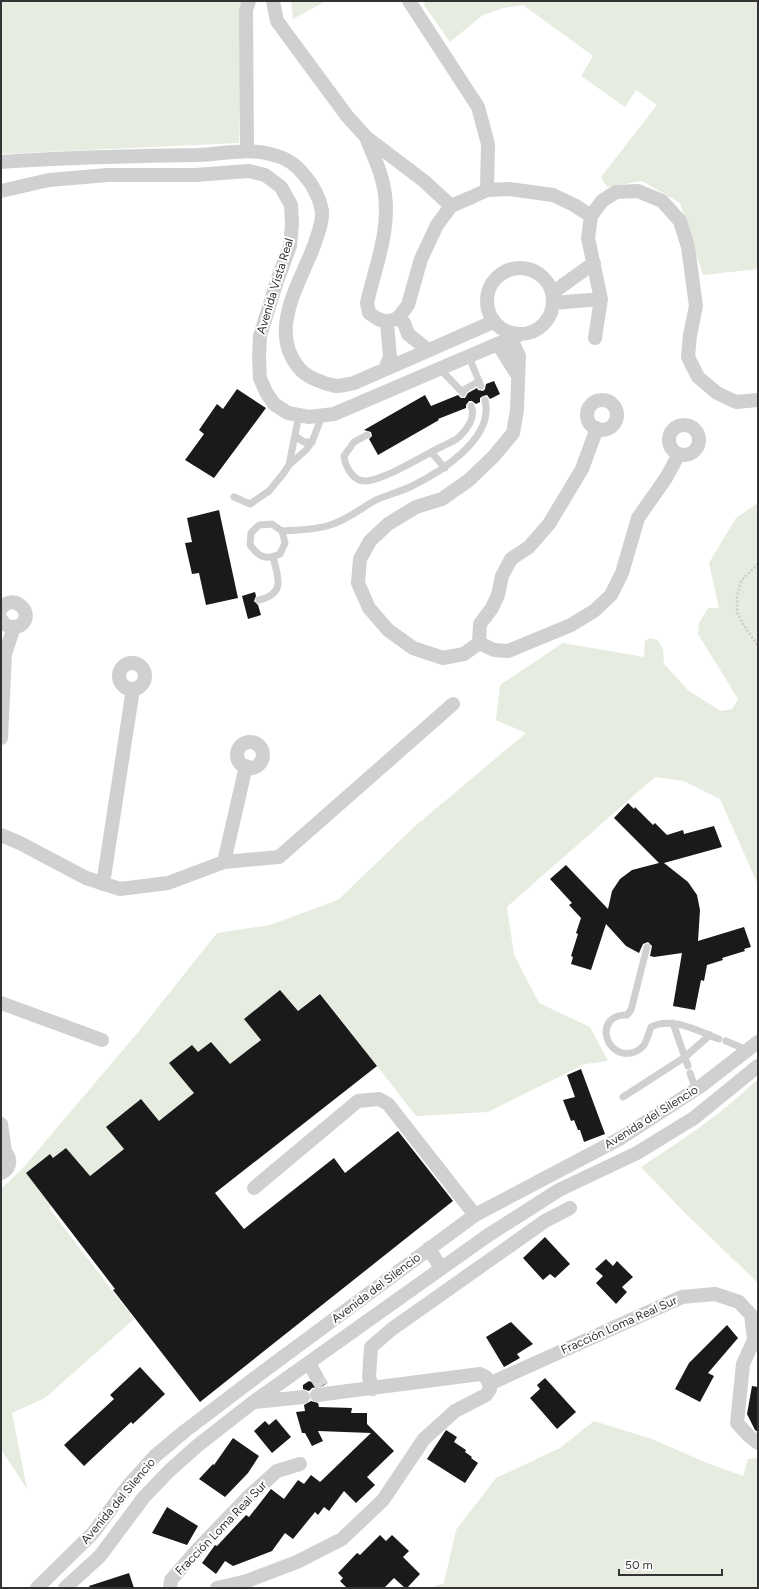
<svg xmlns="http://www.w3.org/2000/svg" width="759" height="1589" viewBox="0 0 759 1589" font-family="Figtree,sans-serif">
<style>
.green{fill:#e6ecdf}
.building{fill:#1a1a1a}
.lines{fill:none;stroke-linecap:round;stroke-linejoin:round}
.street-tunnel{stroke:#d6d6d6;stroke-width:14;stroke-dasharray:14 7;stroke-linecap:butt}
.path{stroke:#cdcdcd;stroke-width:2.5;stroke-dasharray:2 2;stroke-linecap:butt}
.lane{stroke:#d0d0d0;stroke-width:7}
.street{stroke:#d0d0d0;stroke-width:14}
.labels{text-anchor:middle;stroke-width:4;stroke-linejoin:round;paint-order:stroke}
.street-label{font-size:12px;fill:#333;stroke:#fff}
</style>
<rect width="100%" height="100%" fill="#fff"/>
<!-- green -->
<path class="green" d="M1,1H242L239,143L1,154Z
M291,1H326L293,19Z
M425,1H758V269L703,275L680,203L642,181L607,187L601,177L657,105L636,90L625,107L581,76L593,56L523,5L504,8L483,15L450,42L424,5Z
M758,503V885L720,799L684,781L655,777L507,907L514,955L539,1003L590,1027L608,1061L585,1064L488,1112L416,1116L320,993L49,1208L134,1319L45,1398L12,1413L27,1489L1,1449V1189L22,1169L139,1031L217,933L270,925L338,900L414,827L526,733L496,720L500,685L563,643L644,657L645,641L650,638L658,640L663,649L664,664L689,691L721,711L732,709L738,699L698,634L699,623L708,608H719L709,563L736,518Z
M758,1079V1283L684,1212L641,1167C682,1140 723,1113 758,1079Z
M594,1421L652,1439L707,1463L743,1476L748,1459L758,1458V1588H429L444,1583L456,1530L496,1478L560,1448Z"/>
<!-- building -->
<path class="building" d="M494,381L500,394L490,399L487,395L483,396L480,398V402L476,404L472,401H469L466,405V408L438,419L439,420L378,455L369,439L372,436L371,432L364,430L425,395L431,406L458,395L461,398H465L468,393L477,388L478,390L483,391L485,389L486,384Z
M237,389L266,408L214,478L185,460L204,434L199,430L217,404L223,409Z
M219,510L238,598L206,605L199,573L192,574L185,543L192,542L187,518Z
M255,592L256,596L254,601L258,605L261,615L248,619L242,596Z
M628,803L634,809L635,807L653,825L655,823L667,835L683,830L684,834L714,826L722,847L664,863L688,882L697,895L700,910L698,941L744,927L751,947L744,949L745,951L722,958L723,960L707,965L704,981L701,980L695,1010L673,1006L682,953L654,957L650,956L652,946L648,942L643,944L639,953L626,946L606,924L591,970L571,964L573,957L571,956L578,934L576,933L581,918L569,905L572,903L550,879L566,865L608,909L612,891L620,879L632,870L659,863L614,818Z
M280,990L298,1011L320,994L377,1066L215,1193L244,1229L334,1158L345,1173L398,1131L453,1201L200,1402L113,1290L115,1289L26,1173L50,1154L53,1158L66,1148L90,1176L124,1149L106,1127L141,1099L159,1121L194,1093L169,1063L192,1045L198,1052L211,1042L230,1064L261,1040L244,1019Z
M581,1069L605,1134L584,1142L580,1130H578L574,1120L571,1121L563,1100L575,1097L567,1075Z
M545,1237L570,1264L555,1278L550,1274L543,1280L523,1258Z
M606,1259L613,1266L617,1261L633,1277L622,1287L627,1292L616,1304L596,1283L603,1276L595,1269Z
M511,1322L533,1344L517,1354L520,1358L504,1367L486,1337Z
M727,1325L738,1338L708,1373L714,1376L700,1402L675,1389L689,1363Z
M140,1367L165,1394L133,1424L131,1422L84,1466L64,1445L114,1399L110,1395Z
M545,1378L576,1412L557,1429L530,1398L540,1389L537,1385Z
M324,1379L327,1383L323,1386L312,1388L309,1391L303,1389V1385L309,1381L316,1384L320,1383Z
M752,1386L758,1387V1432L755,1430L747,1414Z
M311,1401L318,1403L319,1407L352,1408L351,1413H367V1424L394,1451L367,1477L375,1485L356,1503L344,1491L329,1511L324,1507L318,1515L315,1512L293,1539L285,1533L272,1551L233,1566L225,1561L216,1574L202,1563L215,1545L217,1546L246,1515L249,1517L271,1489L284,1499L298,1480L304,1484L311,1475L320,1482L371,1433L318,1431L323,1441L312,1446L305,1433H302L296,1412L305,1411L304,1405Z
M276,1419L291,1437L272,1453L254,1431L265,1421L269,1425Z
M446,1430L457,1437L454,1442L466,1450L465,1452L472,1457L471,1458L478,1463L465,1483L427,1459Z
M233,1438L259,1456L248,1473L225,1497L199,1479L213,1464L214,1465Z
M167,1507L198,1526L187,1545L152,1533Z
M380,1535L386,1541L392,1535L409,1551L403,1557L420,1574L407,1588H405L394,1578L384,1588H347L340,1581L343,1578L338,1573L357,1553L360,1555Z
M129,1573L134,1588H90L89,1586Z"/>
<g class="lines">
<!-- street-tunnel -->
<path class="street-tunnel" d="M316,1376L322,1386"/>
<!-- path -->
<path class="path" d="M758,564L741,581L737,597V612L743,624L758,646"/>
<!-- lane -->
<path class="lane" d="M469,357L481,386
M440,369L463,393
M462,391L479,381
M367,435L354,442L344,456C345,466 353,482 366,481C386,479 421,457 439,448C446,444 456,441 460,436C468,428 476,417 471,406
M295,436L304,442H312
M431,452L445,468
M289,465L299,415
M234,497L250,504L269,491L283,474L289,465L306,450L312,442L322,416
M272,524L282,531L285,543L280,554C265,560 260,558 250,545L251,533L259,525Z
M282,531C297,530 316,530 330,525C347,520 361,508 376,500C387,495 399,492 410,487C439,473 495,439 485,400
M259,600C286,594 278,577 273,557
M647,947L631,1010L627,1015C594,1014 604,1058 631,1053C636,1052 641,1049 644,1045C647,1040 649,1033 651,1027C672,1016 698,1031 719,1039
M673,1023L688,1066
M726,1041L747,1050
M690,1073L696,1090
M623,1097L685,1057L710,1035"/>
<!-- street -->
<path class="street" d="M273,1L277,21L347,116L366,137L424,181L451,206
M409,1L478,107L488,144L487,190
M366,137C373,155 383,175 385,195C390,232 375,267 367,303L369,313L378,319L387,322L398,318L408,305L421,259L437,225L451,206L472,197L487,190L509,189L553,195L574,205L591,216
M247,151L246,10L249,1
M1,162C67,157 132,156 198,155C222,154 246,148 270,154C284,157 297,165 305,176C313,185 320,199 322,211C323,222 318,233 315,243C301,282 267,330 299,368C306,377 324,384 336,386C342,386 349,384 354,383L493,322
M1,191L49,180L108,175H195L249,171L265,175L281,187L291,205L292,224L290,246L277,281L260,336L259,359L260,378L266,392L274,404L288,413L309,417L334,414L521,334
M487 301a33 33 0 1 1 66 0a33 33 0 1 1-66 0Z
M552,293L594,263
M553,303L601,299
M398,318L404,323L408,334L428,350
M595,338L601,299L588,238L591,216L602,201L616,192L638,191L662,201L680,221L688,247L696,306L690,335L688,357L698,377L717,393L736,402L758,400
M511,339L519,356L517,410L513,433L494,456L469,480L442,499L416,507L388,524L370,541L360,559L358,583L369,608L388,630L413,648L443,658L464,654L479,643L480,624L492,608L498,595L502,576L511,559L529,547L549,524L582,469L597,428
M498,344L518,376
M385,369L390,357L387,322
M587 415a15 15 0 1 1 30 0a15 15 0 1 1-30 0Z
M669 440a15 15 0 1 1 30 0a15 15 0 1 1-30 0Z
M1,609C11,592 35,611 22,624C20,626 17,627 13,627C8,627 3,624 1,619
M479,643L494,650L508,651L571,625L594,611L611,595L622,573L638,518L666,478L679,454
M119 676a13 13 0 1 1 26 0a13 13 0 1 1-26 0Z
M1,738L5,654L14,627
M237 755a13 13 0 1 1 26 0a13 13 0 1 1-26 0Z
M1,835L20,843L86,878L120,889L168,883L224,862L279,857L453,704
M224,862L246,766
M103,884L133,689
M1,1003L102,1040
M1,1124L5,1151
M1,1149C11,1155 13,1168 1,1173
M254,1188L358,1101L379,1099L388,1104L475,1215
M429,1248L441,1269
M309,1363L316,1376
M489,1384L682,1297L715,1294L739,1302L751,1315L754,1340L743,1364L737,1423L749,1436L758,1443
M373,1389L369,1377L371,1347L392,1329L545,1221L570,1208
M255,1402L303,1397
M37,1588L93,1533L128,1486L155,1456L185,1431L264,1371L475,1215L621,1138L701,1086L758,1042
M65,1588L100,1556L144,1497L169,1471L197,1446L252,1403L487,1236L559,1190L637,1153L694,1118L758,1066
M170,1588L171,1580L197,1550L247,1498L277,1471L300,1464
M217,1588L247,1581L297,1562L342,1539L383,1500L424,1439L455,1411L486,1395L490,1389L489,1384L486,1377L480,1374L317,1395"/>
</g>
<g class="labels">
<!-- street labels -->
<g class="street-label">
<text transform="translate(275 286) rotate(-73)" y="4">Avenida Vista Real</text>
<text transform="translate(651 1117) rotate(-32)" y="4">Avenida del Silencio</text>
<text transform="translate(376 1288) rotate(-37)" y="4">Avenida del Silencio</text>
<text transform="translate(619 1325) rotate(-24)" y="4">Fracción Loma Real Sur</text>
<text transform="translate(118 1501) rotate(-50)" y="4">Avenida del Silencio</text>
<text transform="translate(221 1528) rotate(-46)" y="4">Fracción Loma Real Sur</text>
</g>
</g>
<!-- border -->
<rect width="759" height="1589" fill="none" stroke="#333333" stroke-width="4"/>
<!-- scale -->
<path d="M619 1569v6h103v-6" fill="none" stroke="#333333" stroke-width="2"/>
<text x="625" y="1569" font-size="12" fill="#333333" stroke="#ffffff" stroke-width="3" paint-order="stroke">50 m</text>
</svg>
